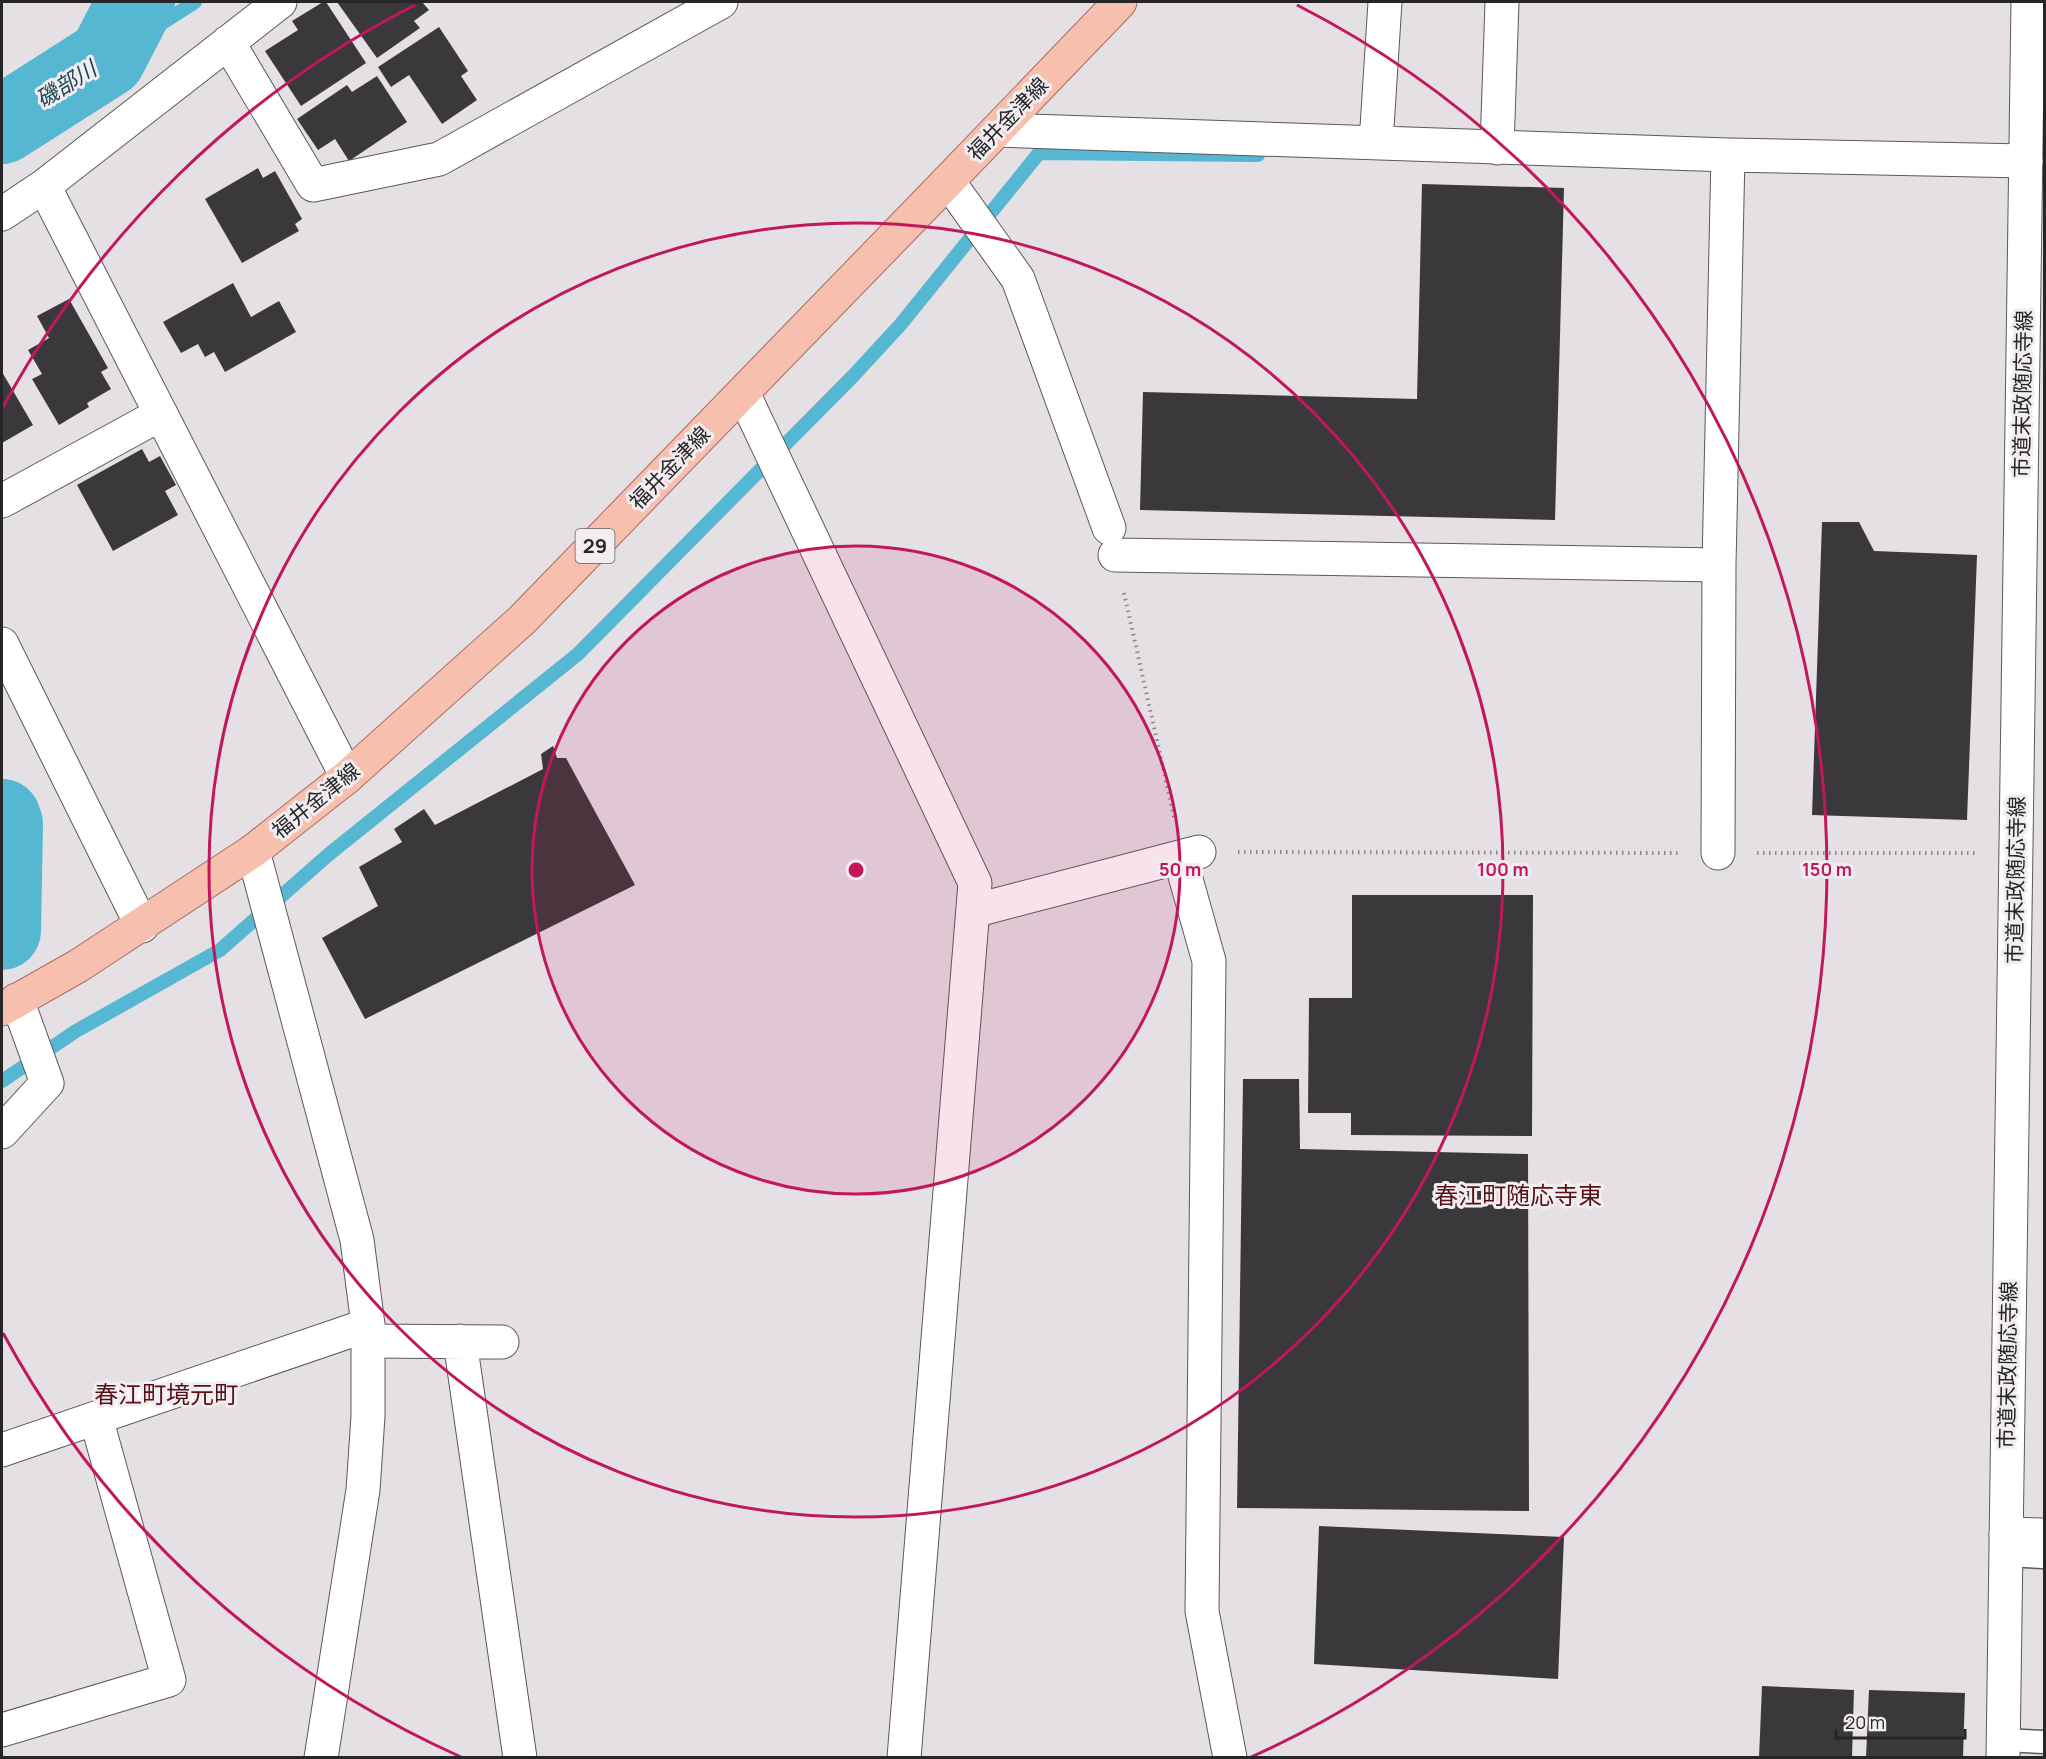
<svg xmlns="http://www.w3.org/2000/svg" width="2046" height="1759" viewBox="0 0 2046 1759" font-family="Manrope,'Noto Sans JP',sans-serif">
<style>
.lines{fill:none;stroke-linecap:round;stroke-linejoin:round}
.stream{stroke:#56b7d2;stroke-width:14}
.river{stroke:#56b7d2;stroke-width:78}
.building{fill:#3b383b}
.service-casing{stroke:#5c585c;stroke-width:25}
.minor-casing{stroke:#5c585c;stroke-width:35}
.tertiary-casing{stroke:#5c585c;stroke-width:35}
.primary-casing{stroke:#aa6d5c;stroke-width:35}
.path{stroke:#8a878a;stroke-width:4;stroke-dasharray:1.5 4.5;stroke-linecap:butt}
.service{stroke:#fff;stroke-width:22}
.minor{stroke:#fff;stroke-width:33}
.tertiary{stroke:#fff;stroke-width:33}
.primary{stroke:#f7bfae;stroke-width:33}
.ring{fill:none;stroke:#c2185b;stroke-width:3}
.labels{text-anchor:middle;stroke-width:6;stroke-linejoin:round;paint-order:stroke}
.shield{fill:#f1edf1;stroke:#636164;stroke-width:1.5}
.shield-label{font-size:20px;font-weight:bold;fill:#262527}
.street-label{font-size:21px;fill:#262527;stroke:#f1edf1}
.water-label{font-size:22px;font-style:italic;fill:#1b4652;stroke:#f1edf1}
.quarter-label{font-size:24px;fill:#561117;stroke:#f1edf1}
.centre{fill:#c2185b;stroke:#f1edf1;stroke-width:3}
.ring-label{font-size:18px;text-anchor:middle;font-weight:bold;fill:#c2185b;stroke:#f1edf1;stroke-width:6;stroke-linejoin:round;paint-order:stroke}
</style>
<rect width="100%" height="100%" fill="#e4e0e4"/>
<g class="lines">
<!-- stream -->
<path class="stream" d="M107,58L195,2
M2,1081L76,1031L220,950L328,855L578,654L855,374L901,324L1039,153L1258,155"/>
<!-- river -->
<path class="river" d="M2,125L107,58L136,2
M2,818L4,824L2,931"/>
</g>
<!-- building -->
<path class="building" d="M323,2H326L366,63L301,106L265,51L298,30L292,21Z
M337,2H422L429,10L414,21L420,28L377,58Z
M439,27L468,71L461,76L477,100L442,124L409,75L391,87L378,67Z
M377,76L407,122L349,161L335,139L318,150L297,119L347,85L352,92Z
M258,168L263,178L275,171L302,219L295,224L299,231L242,263L205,199Z
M1422,184L1564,188L1555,520L1140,510L1143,392L1417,399Z
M233,283L251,317L279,301L296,332L225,372L214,352L205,357L198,344L181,353L163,322Z
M69,299L108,368L101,372L111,389L87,403L89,407L59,425L32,379L42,374L28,350L49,338L37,316Z
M2,372L33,425L2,443Z
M142,449L149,462L160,456L176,485L165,491L178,515L113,551L77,485Z
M1822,522H1859L1874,551L1977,555L1967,820L1812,815Z
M553,746L557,758H566L635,885L365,1019L322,938L378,906L359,867L402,842L394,829L424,809L435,825L543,769L541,754Z
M1352,895H1533L1532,1136L1351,1135V1113H1308L1309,998H1352Z
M1243,1079H1299L1300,1149L1528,1154L1529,1511L1237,1508Z
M1319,1526L1564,1537L1558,1679L1314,1664Z
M1762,1686L1854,1690L1852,1758H1759Z
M1869,1690L1965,1693L1963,1758H1866Z"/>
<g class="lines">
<!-- service casing -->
<g class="service-casing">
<path id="service" d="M2005,1555L2044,1557
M2003,1740L2044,1742"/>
</g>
<!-- minor casing -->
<g class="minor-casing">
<path id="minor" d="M228,42L313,185L439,159L721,2
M998,130L1728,155L2026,161
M1376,143L1385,2
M1497,148L1502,2
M948,181L1018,279L1109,528
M44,186L347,777
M2,214L44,186L280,2
M743,393L975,883L904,1758
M2,501L161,414
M1115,555L1719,565
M2,644L142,926
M1718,853L1719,565L1728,155
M1180,858L1209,961L1202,1611L1230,1758
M973,911L1199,852
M2,1132L47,1083L17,1000
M368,1341L502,1342
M460,1341L520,1758
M2,1450L368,1325
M2006,1534L2044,1535
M2,1730L169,1680L96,1418"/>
</g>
<!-- tertiary casing -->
<g class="tertiary-casing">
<path id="tertiary" d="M253,851L357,1240L368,1325V1416L363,1490L321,1758
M2003,1758L2028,2"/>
</g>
<!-- primary casing -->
<g class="primary-casing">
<path id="primary" d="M2,1009L78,966L253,851L347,777L522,620L948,181L1120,2"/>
</g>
<!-- path -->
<path class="path" d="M1124,593L1174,817
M1238,852L1681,853
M1757,853H1978"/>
<!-- service -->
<use href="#service" class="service"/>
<!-- minor -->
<use href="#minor" class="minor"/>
<!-- tertiary -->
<use href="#tertiary" class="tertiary"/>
<!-- primary -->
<use href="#primary" class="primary"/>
</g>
<!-- distance rings -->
<circle cx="856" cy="870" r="324" fill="#c2185b" fill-opacity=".12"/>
<g class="ring">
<circle cx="856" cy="870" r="324"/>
<circle cx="856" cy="870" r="647"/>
<path d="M461 1757A971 971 0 0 1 3 1333M3 407A971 971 0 0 1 415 5M1297 5A971 971 0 0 1 1251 1757"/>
</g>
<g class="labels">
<!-- shield labels -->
<rect class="shield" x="575.5" y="529" width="39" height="34" rx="4.5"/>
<g class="shield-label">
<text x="595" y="553">29</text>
</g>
<!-- street labels -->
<g class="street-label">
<text transform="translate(1008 119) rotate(-46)" y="7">福井金津線</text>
<text transform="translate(2023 394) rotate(-89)" y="7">市道末政随応寺線</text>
<text transform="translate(670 468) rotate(-46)" y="7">福井金津線</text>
<text transform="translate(316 801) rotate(-39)" y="7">福井金津線</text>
<text transform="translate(2016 880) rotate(-89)" y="7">市道末政随応寺線</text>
<text transform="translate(2008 1365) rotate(-89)" y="7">市道末政随応寺線</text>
</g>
<!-- water labels -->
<g class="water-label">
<text transform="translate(66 84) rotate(-32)" y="8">磯部川</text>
</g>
<!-- quarter labels -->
<g class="quarter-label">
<text x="1518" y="1204">春江町随応寺東</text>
<text x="166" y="1403">春江町境元町</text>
</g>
</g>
<circle cx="856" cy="870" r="9" class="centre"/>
<g class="ring-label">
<text x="1180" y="876">50 m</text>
<text x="1503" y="876">100 m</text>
<text x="1827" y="876">150 m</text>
</g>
<!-- border -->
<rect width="2046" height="1759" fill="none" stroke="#262527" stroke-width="6"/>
<!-- scale -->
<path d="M1836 1729v9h129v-9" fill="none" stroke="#262527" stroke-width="3"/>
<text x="1845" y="1729" font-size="18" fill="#262527" stroke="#f1edf1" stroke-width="4.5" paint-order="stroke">20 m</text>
</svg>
